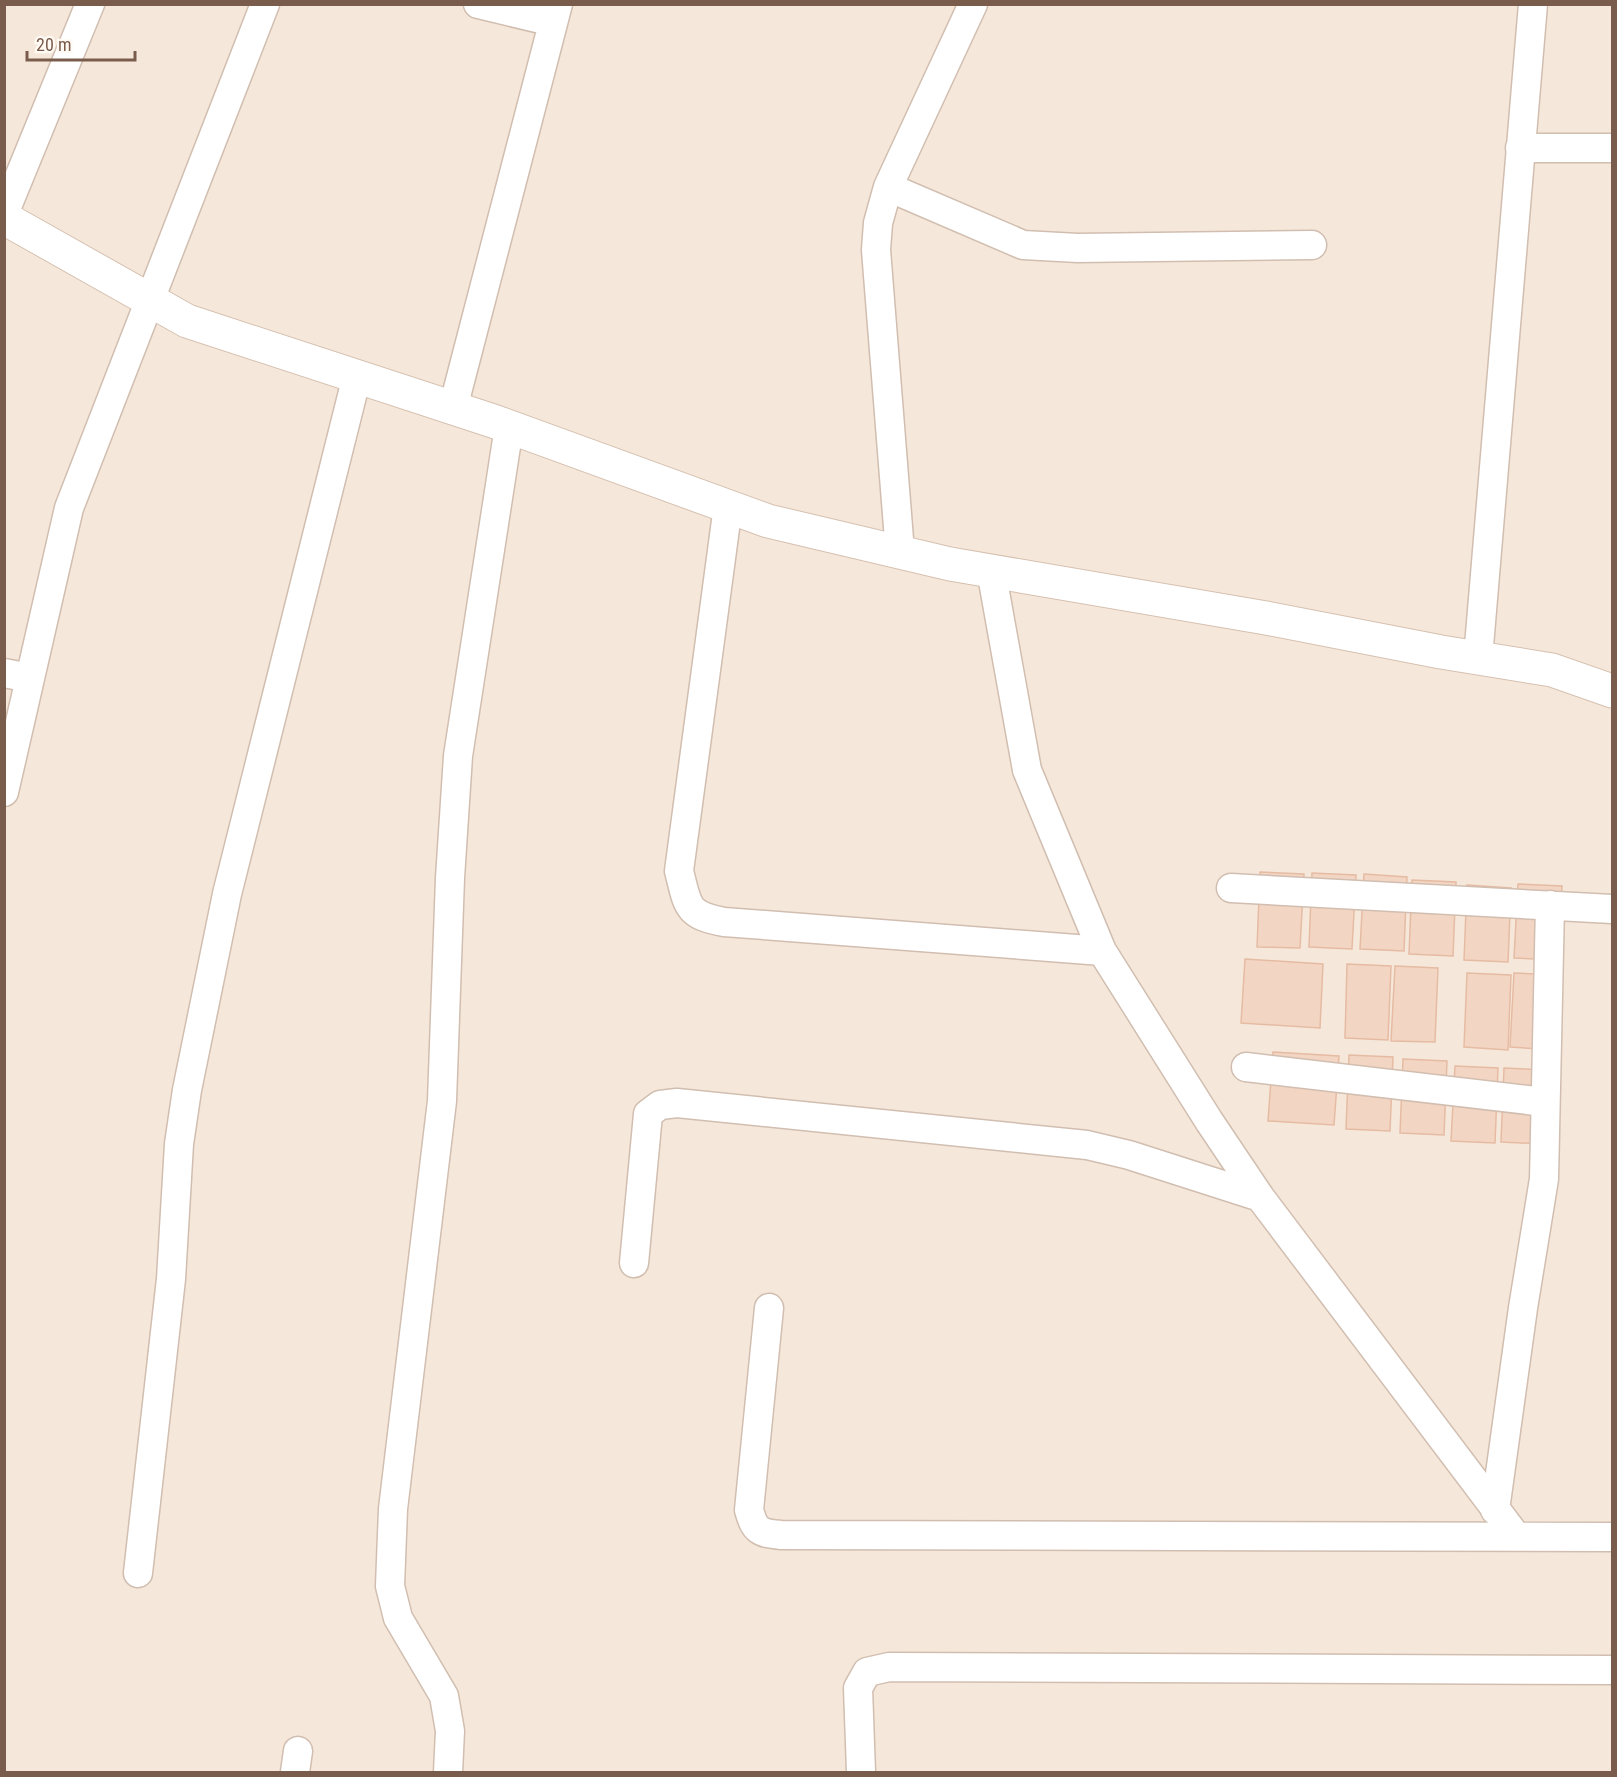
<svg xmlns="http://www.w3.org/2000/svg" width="1617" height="1777" viewBox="0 0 1617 1777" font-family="'Roboto Condensed',sans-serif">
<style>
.residential{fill:#f5e8da}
.building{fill:#f3d5c3;stroke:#e6bba3;stroke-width:1.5}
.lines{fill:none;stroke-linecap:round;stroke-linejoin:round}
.street-casing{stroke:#d1beb0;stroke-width:31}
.secondary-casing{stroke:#d6c0b0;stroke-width:35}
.street{stroke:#fff;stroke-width:28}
.secondary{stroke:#fff;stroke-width:33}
</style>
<rect width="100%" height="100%" fill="#fdf6ec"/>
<!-- residential -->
<path class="residential" d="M5,5H1612V1772H5Z"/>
<!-- building -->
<path class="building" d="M1260,872L1304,874L1300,948L1257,947Z
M1312,873L1356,875L1352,949L1309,947Z
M1364,874L1407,877L1404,951L1360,949Z
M1412,880L1456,882L1453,956L1409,954Z
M1518,884L1562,886L1558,960L1514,958Z
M1467,885L1511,888L1508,962L1464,960Z
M1245,959L1323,964L1320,1028L1241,1023Z
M1347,964L1391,966L1388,1040L1345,1038Z
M1395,966L1438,968L1435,1042L1391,1041Z
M1467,973L1511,975L1508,1050L1464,1047Z
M1514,973L1558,975L1554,1050L1510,1047Z
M1273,1052L1339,1056L1334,1125L1268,1121Z
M1349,1055L1393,1057L1390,1131L1346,1129Z
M1403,1059L1447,1061L1444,1135L1400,1133Z
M1455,1066L1498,1068L1495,1143L1451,1141Z
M1504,1068L1548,1070L1545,1144L1501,1142Z"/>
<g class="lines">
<!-- street casing -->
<g class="street-casing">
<path id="street" d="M478,4L553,22
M1520,148H1612
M888,187L1023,245L1078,248L1312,245
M4,214L90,4
M453,408L558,4
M728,506L679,871C688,906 686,915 724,922L1102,951
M900,552L876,250L878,223L888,187L973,4
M991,570L1027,770L1102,951L1209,1121L1260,1197L1516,1536
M1478,658L1533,4
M4,673L30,678
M4,792L69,508L265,4
M1231,888L1612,909
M1246,1067L1545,1102
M634,1263L648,1114L660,1105L677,1103L1087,1145L1129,1155L1260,1197
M769,1308L749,1510C755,1531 759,1533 781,1535L1612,1537
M1495,1510L1523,1308L1544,1179L1550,905
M138,1573L171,1279L179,1144L187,1090L227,894L357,376
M295,1772L298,1751
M448,1772L450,1731L444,1696L398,1618L390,1586L393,1509L442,1101L450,878L458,756L509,427
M861,1772L858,1688L867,1672L889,1667L1612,1670"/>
</g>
<!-- secondary casing -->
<g class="secondary-casing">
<path id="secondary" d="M4,218L187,321L496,422L768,521L950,564L1266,618L1441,652L1552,670L1612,691"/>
</g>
<!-- street -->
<use href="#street" class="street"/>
<!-- secondary -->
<use href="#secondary" class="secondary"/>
</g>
<!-- border -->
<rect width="1617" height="1777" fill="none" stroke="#7a5c4d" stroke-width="12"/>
<!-- scale -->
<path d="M27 51v9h108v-9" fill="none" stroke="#7a5c4d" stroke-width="3"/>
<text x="36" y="51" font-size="18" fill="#7a5c4d" stroke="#fffaf3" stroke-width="4.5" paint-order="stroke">20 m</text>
</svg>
